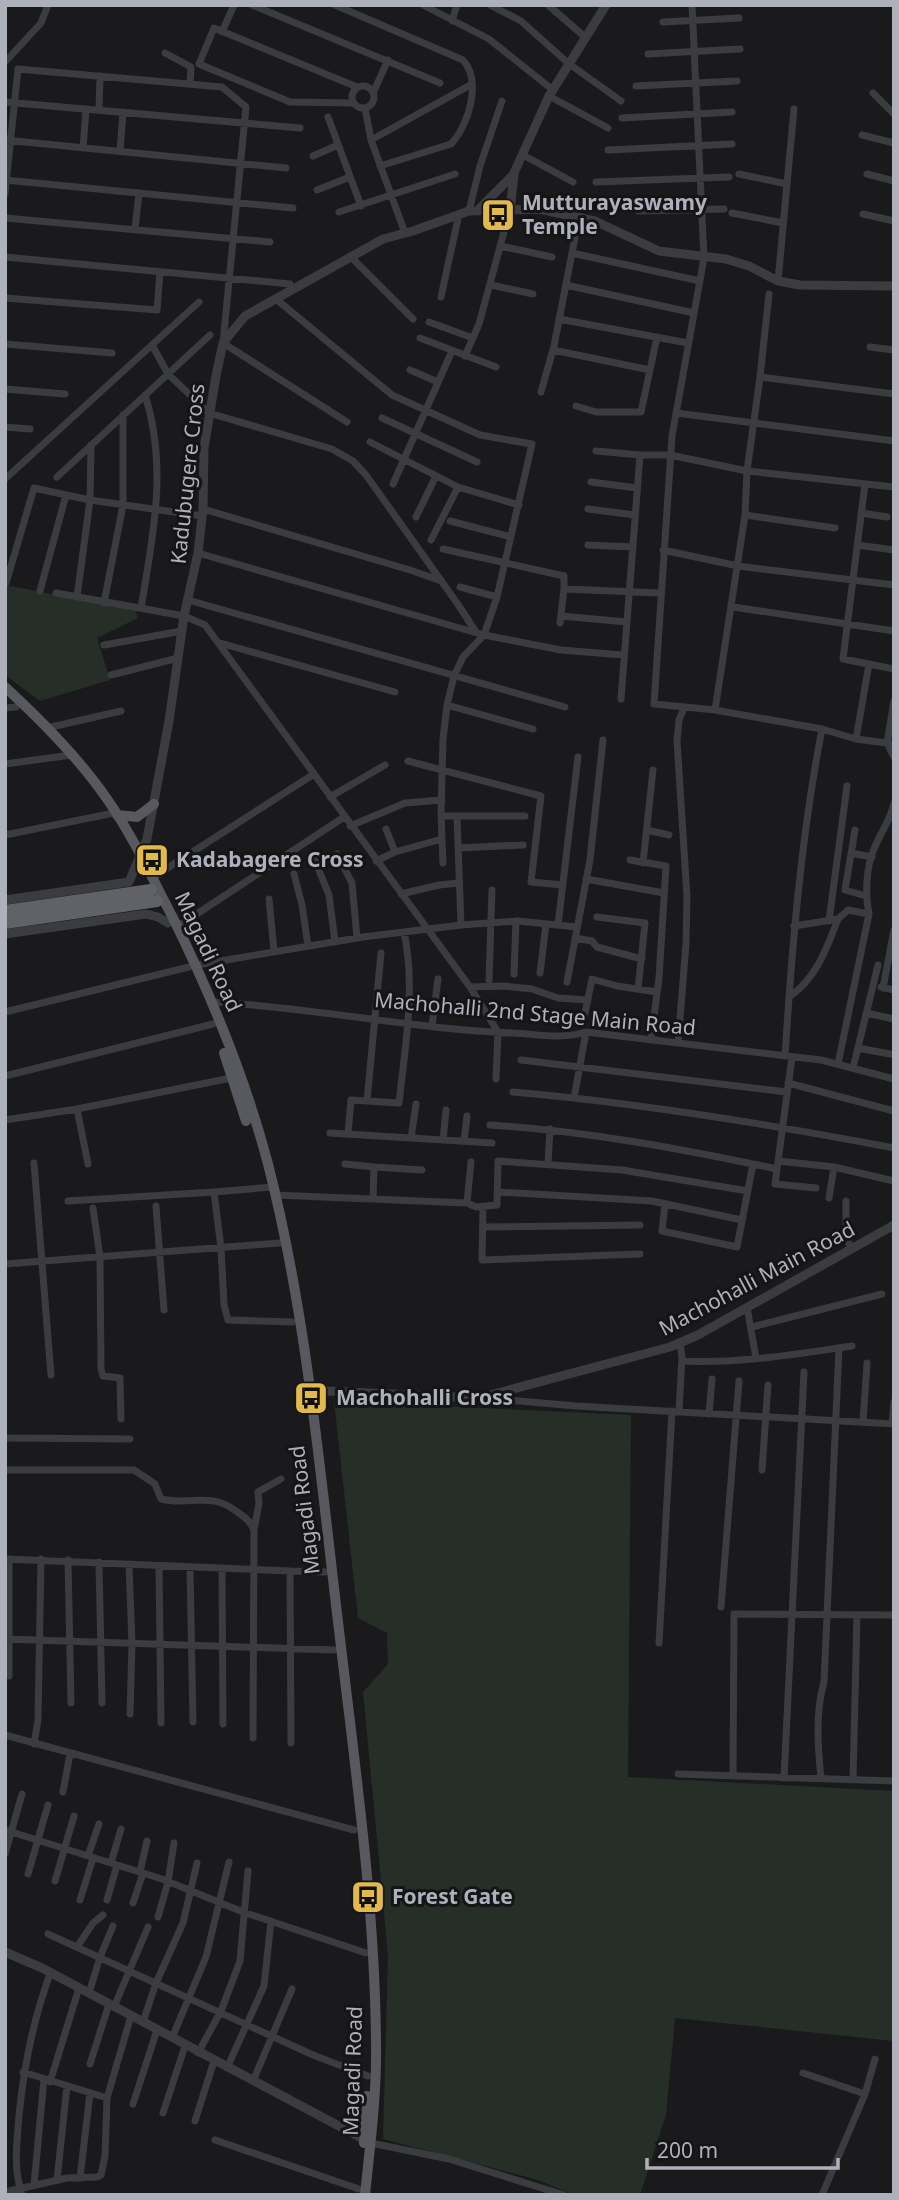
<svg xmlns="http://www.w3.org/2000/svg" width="899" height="2200" viewBox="0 0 899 2200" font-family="'Noto Sans',sans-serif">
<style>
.green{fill:#262e28}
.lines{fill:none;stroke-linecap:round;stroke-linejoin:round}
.minor{stroke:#3b3c40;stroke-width:7}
.tertiary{stroke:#3b3c40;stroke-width:9}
.primary{stroke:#58595f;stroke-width:10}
.trunk{stroke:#606268;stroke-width:12}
.labels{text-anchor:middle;stroke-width:6;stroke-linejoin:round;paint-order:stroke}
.poi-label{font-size:21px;font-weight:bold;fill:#aeb1ba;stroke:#151517;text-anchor:start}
.street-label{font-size:21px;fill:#aeb1ba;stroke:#151517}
</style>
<rect width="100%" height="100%" fill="#1a1a1c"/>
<!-- green -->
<path class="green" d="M5,585L135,610L138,618L97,638L110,680L40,701L5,675Z
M334,1401L631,1415L628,1777L894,1791V2041L675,2018L666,2115L640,2195H574L538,2180L383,2139L388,1955L363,1692L388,1664L387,1633L358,1618Z"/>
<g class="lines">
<!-- minor -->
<path class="minor" d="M252,5L440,83
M335,5L463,60C482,81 469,125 451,144L380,166
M423,5L489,39L553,90
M490,5L521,21L568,63L621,101
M548,5L585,37
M692,5L704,258L672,436L654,704L715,710L822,729L856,739L894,744
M452,21L457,5
M663,22L739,18
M222,32L234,5
M165,53L191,67L190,84
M648,54L740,49
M5,62L41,23L48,5
M352 97a11 11 0 1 1 22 0a11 11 0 1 1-22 0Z
M636,86L737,81
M373,93L388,60
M873,93L894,114
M549,96L608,128
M5,102L300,128
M353,103L290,102L199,64L214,28L357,87
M365,108L371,140L405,233
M99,110L100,76
M328,117L361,206
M622,118L732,112
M862,135L894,143
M5,140L286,168
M371,140L472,84
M83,148L86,109
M608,150L732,144
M120,151L123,112
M523,155L573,182
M313,156L338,145
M739,174L787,184
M867,174L894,181
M5,180L293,208
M596,182L729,177
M317,190L350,177
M5,194L18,69L222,87L246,107L223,343L347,422
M469,211L480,166L502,101
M638,211L724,209
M339,212L455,174
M732,213L783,223
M863,214L894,221
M5,218L270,242
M135,229L139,193
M500,246L552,257
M572,253L700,281
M350,256L413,319
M5,257L290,284
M778,281L794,109
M491,285L533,294
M566,285L694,313
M441,297L459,214
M5,298L157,310L160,272
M276,299L392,395L480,435L532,444L497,597L484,635L463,657L454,676L447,705L443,739L441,813L443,863
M559,319L688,343
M429,322L473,338
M420,338L496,367
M5,344L112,353
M152,345L168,374L209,413L332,449L353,461L366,475L457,603L476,632
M870,347L894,350
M553,350L650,370
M465,356L479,324L510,210
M410,370L438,382
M760,377L894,394
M5,389L65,394
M541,392L554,346L579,217
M576,406L596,412H641L657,337
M676,413L894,441
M382,418L477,462
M5,427L30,429
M370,442L458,487L519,505
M596,451L640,455H670L747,471L894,487
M57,477L210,335
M5,479L199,302
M591,482L637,488
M393,484L452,351
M865,484L843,659L894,669
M203,509L410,570L441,581
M588,509L635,515
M861,513L887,517
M745,515L835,528
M416,517L436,476
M450,521L511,537
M431,540L458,487
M588,545L633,547
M857,545L894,550
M443,549L564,576V589L560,623
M663,550L738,566L894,585
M198,553L484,635L561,650L623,655
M6,583L34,488L90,500L91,445
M460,587L497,597
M564,589L660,593
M40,591L66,495
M56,593L184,616L205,625L470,987L498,1032L496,1079
M77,597L90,500L202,516
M188,600L565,707
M104,603L123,505V415
M733,607L894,631
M141,608C153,536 168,466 145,395
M561,616L627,622
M220,643L395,692
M104,645L182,631
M111,675L178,658
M621,699L640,455
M894,701L887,743L894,757
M447,705L533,729
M5,708L16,707
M715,710L745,515L747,471L760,377L769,294
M47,728L121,711
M856,739L869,664
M408,761L541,796L531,882L563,885
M5,764L72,755
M330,797L385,765
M441,816H525
M457,816L461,925
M350,826L405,803L442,800
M386,829L395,852
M647,830L669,835
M855,830L845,890L866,896
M5,835L109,814
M458,848L523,845
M851,853L872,857
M337,854L352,883L357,938
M314,858L329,895L335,942
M630,860L666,866L659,978L651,1040
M376,861L395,852L442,839
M643,863L653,770
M294,874L302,905L308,946
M152,878L314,774
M586,879L664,893
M401,894L439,885L459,883
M269,899L274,951
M597,917L645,923L638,989
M829,921L847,786
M558,925L578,757
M794,926L838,919L848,910L869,914
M177,927L344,817
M575,938L592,941L597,947L642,959
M196,965L363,937L461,925L518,921L577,927
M540,973L546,924
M514,974L516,921
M489,980L492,890
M567,982L590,860L603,740
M470,987L504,986L532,989L558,998L588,1000
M881,987L894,990
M883,988L894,930
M789,997C816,979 827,948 838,919
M212,1002C313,1007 411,1029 512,1033C540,1034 559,1040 586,1032L821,1060L894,1079
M5,1012L189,967
M585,1013L592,979L617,986L657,992
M866,1013L894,1019
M432,1026L438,979
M678,1043L686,944L687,896L677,741L679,720L684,708
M858,1048L890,1054
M785,1056C792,947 801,837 822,729
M792,1057L775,1184L816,1188
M521,1060L787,1092
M838,1064L869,914C865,894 866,868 874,849C881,831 889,824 894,803
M853,1068L878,965
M5,1076L213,1024
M788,1083L894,1111
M513,1092C640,1103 768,1124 894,1148
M574,1098L586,1032
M367,1101L381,953
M77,1109L88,1164
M5,1120L77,1109L231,1078
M490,1125C587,1131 682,1149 777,1169
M330,1133L492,1143
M348,1133L351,1100L399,1103C405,1048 416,987 404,932
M411,1138L416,1104
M443,1140L446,1110
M464,1141L467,1116
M778,1161L834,1167L894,1181
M34,1163L51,1375
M345,1164L374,1167
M548,1164L550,1129
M273,1187L214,1192L221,1248L224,1305L228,1320L292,1322
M498,1192L652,1201L742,1220
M275,1195L467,1203L476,1207L497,1205L498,1161L622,1170L748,1191
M829,1198L834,1167
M373,1199L374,1167L422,1170
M68,1201L214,1192
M846,1201V1236L851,1249
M467,1203L471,1162
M665,1204L662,1231L737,1247L753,1164
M156,1206L164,1310
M483,1206L482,1260L640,1254
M93,1208L100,1257L101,1369L103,1376L120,1378L121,1419
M483,1227L640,1225
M5,1264L279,1243
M747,1307L756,1358
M752,1327L882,1294
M682,1361C739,1364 797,1354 852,1346
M486,1398L576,1406L894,1424
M679,1411L682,1357L680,1343
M709,1414L712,1379
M863,1422L867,1363
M892,1424L894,1402
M5,1438L130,1439
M5,1470H134L155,1484L161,1499C189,1506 210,1491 236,1511C245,1518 249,1519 254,1530L259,1503L258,1492L281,1479
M762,1470L768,1385
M5,1559L290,1571L291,1743
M9,1559V1676
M68,1560L71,1703
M99,1562L102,1703
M129,1564L132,1644L130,1714
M159,1566L161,1723
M190,1568L193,1722
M222,1569L223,1724
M290,1571L325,1572
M721,1607L739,1381
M5,1639L334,1650
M659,1643L672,1411
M5,1735L354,1830
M253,1738L254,1530
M34,1744L38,1720L41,1559
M678,1774L894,1781
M733,1776L734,1614L894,1615
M784,1778L804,1372
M821,1779C818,1748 815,1713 824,1682L839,1348
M853,1780L857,1615
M63,1792L70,1754
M5,1830L162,1879L243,1912L366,1953
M5,1854L22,1794
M88,1856L99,1824
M111,1863L121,1829
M140,1872L147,1841
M28,1874L48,1805
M55,1881L74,1816
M80,1900L93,1858
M107,1900L117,1865
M133,1903L143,1873
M158,1917L168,1882L174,1843
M48,1934L313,2055L368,2076
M77,1947L93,1923L103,1915
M89,1993L100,1957L113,1926
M114,2007L148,1927
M143,2022L156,1983L183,1923L197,1863
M172,2038L206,1957L229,1862
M198,2053L221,2011L240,1961L248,1871
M90,2064L109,2004
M227,2068L264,1986L271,1921
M23,2072L107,2098
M803,2073L865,2094L822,2195
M253,2081L292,1989
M50,2082L79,1988
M865,2094L875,2059
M133,2104L157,2030
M163,2113L185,2046
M195,2121L214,2061
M215,2140L359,2189
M371,2143L449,2159L564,2195
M80,2178L90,2093
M57,2180L67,2086
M34,2185L44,2079
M5,2192L67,2178L97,2177L101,2175L105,2156L107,2098L131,2016
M22,2195C13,2168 17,2143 19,2115C24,2066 33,2020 50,1974"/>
<!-- tertiary -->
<path class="tertiary" d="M478,210L513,175L549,96L606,5
M510,210L514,175
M5,900L129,882L147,839L169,721L184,616L198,553L203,509L204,448L216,376L223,343L245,316L383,239L413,231L469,211L539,209L595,221L659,251L726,259L749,266L778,281L800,285L894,286
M5,934L146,914L158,917L168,923
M303,1390L479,1398L670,1347L698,1335L894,1225
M5,1952L42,1968L369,2142"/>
<!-- primary -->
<path class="primary" d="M5,687C42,721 79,758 107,799C133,836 152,878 173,918C211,995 246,1080 268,1164C307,1316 320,1474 339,1630C355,1767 375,1905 376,2043C377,2094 370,2145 365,2195
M117,815L137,817L154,804
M224,1053L246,1121
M364,2143L367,2096"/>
<!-- trunk -->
<path class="trunk" d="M5,911L151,890
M5,923L157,901"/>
</g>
<!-- icons -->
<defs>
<g id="bus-square" transform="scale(1.75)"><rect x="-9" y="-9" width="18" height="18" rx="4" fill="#e1b94d" stroke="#151517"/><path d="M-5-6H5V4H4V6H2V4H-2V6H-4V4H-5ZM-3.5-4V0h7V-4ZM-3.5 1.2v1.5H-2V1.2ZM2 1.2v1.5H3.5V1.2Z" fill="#111"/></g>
</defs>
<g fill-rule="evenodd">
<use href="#bus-square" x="498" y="215"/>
<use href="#bus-square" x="152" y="860"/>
<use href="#bus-square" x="311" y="1398"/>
<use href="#bus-square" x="368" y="1897"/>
</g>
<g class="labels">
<!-- poi labels -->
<g class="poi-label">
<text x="522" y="210">Mutturayaswamy<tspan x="522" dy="24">Temple</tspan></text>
<text x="176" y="867">Kadabagere Cross</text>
<text x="336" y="1405">Machohalli Cross</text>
<text x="392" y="1904">Forest Gate</text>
</g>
<!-- street labels -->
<g class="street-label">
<text transform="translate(188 474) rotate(-84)" y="7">Kadubugere Cross</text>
<text transform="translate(208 952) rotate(65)" y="7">Magadi Road</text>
<text transform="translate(535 1014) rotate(5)" y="7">Machohalli 2nd Stage Main Road</text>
<text transform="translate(757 1279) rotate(-28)" y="7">Machohalli Main Road</text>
<text transform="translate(305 1510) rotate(-97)" y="7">Magadi Road</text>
<text transform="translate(353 2071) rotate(-88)" y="7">Magadi Road</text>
</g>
</g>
<!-- border -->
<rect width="899" height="2200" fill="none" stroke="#aeb1ba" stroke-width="14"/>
<!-- scale -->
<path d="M647 2158v10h191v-10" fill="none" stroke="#aeb1ba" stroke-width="3.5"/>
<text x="657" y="2158" font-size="21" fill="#aeb1ba" stroke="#151517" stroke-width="5" paint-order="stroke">200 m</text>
</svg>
